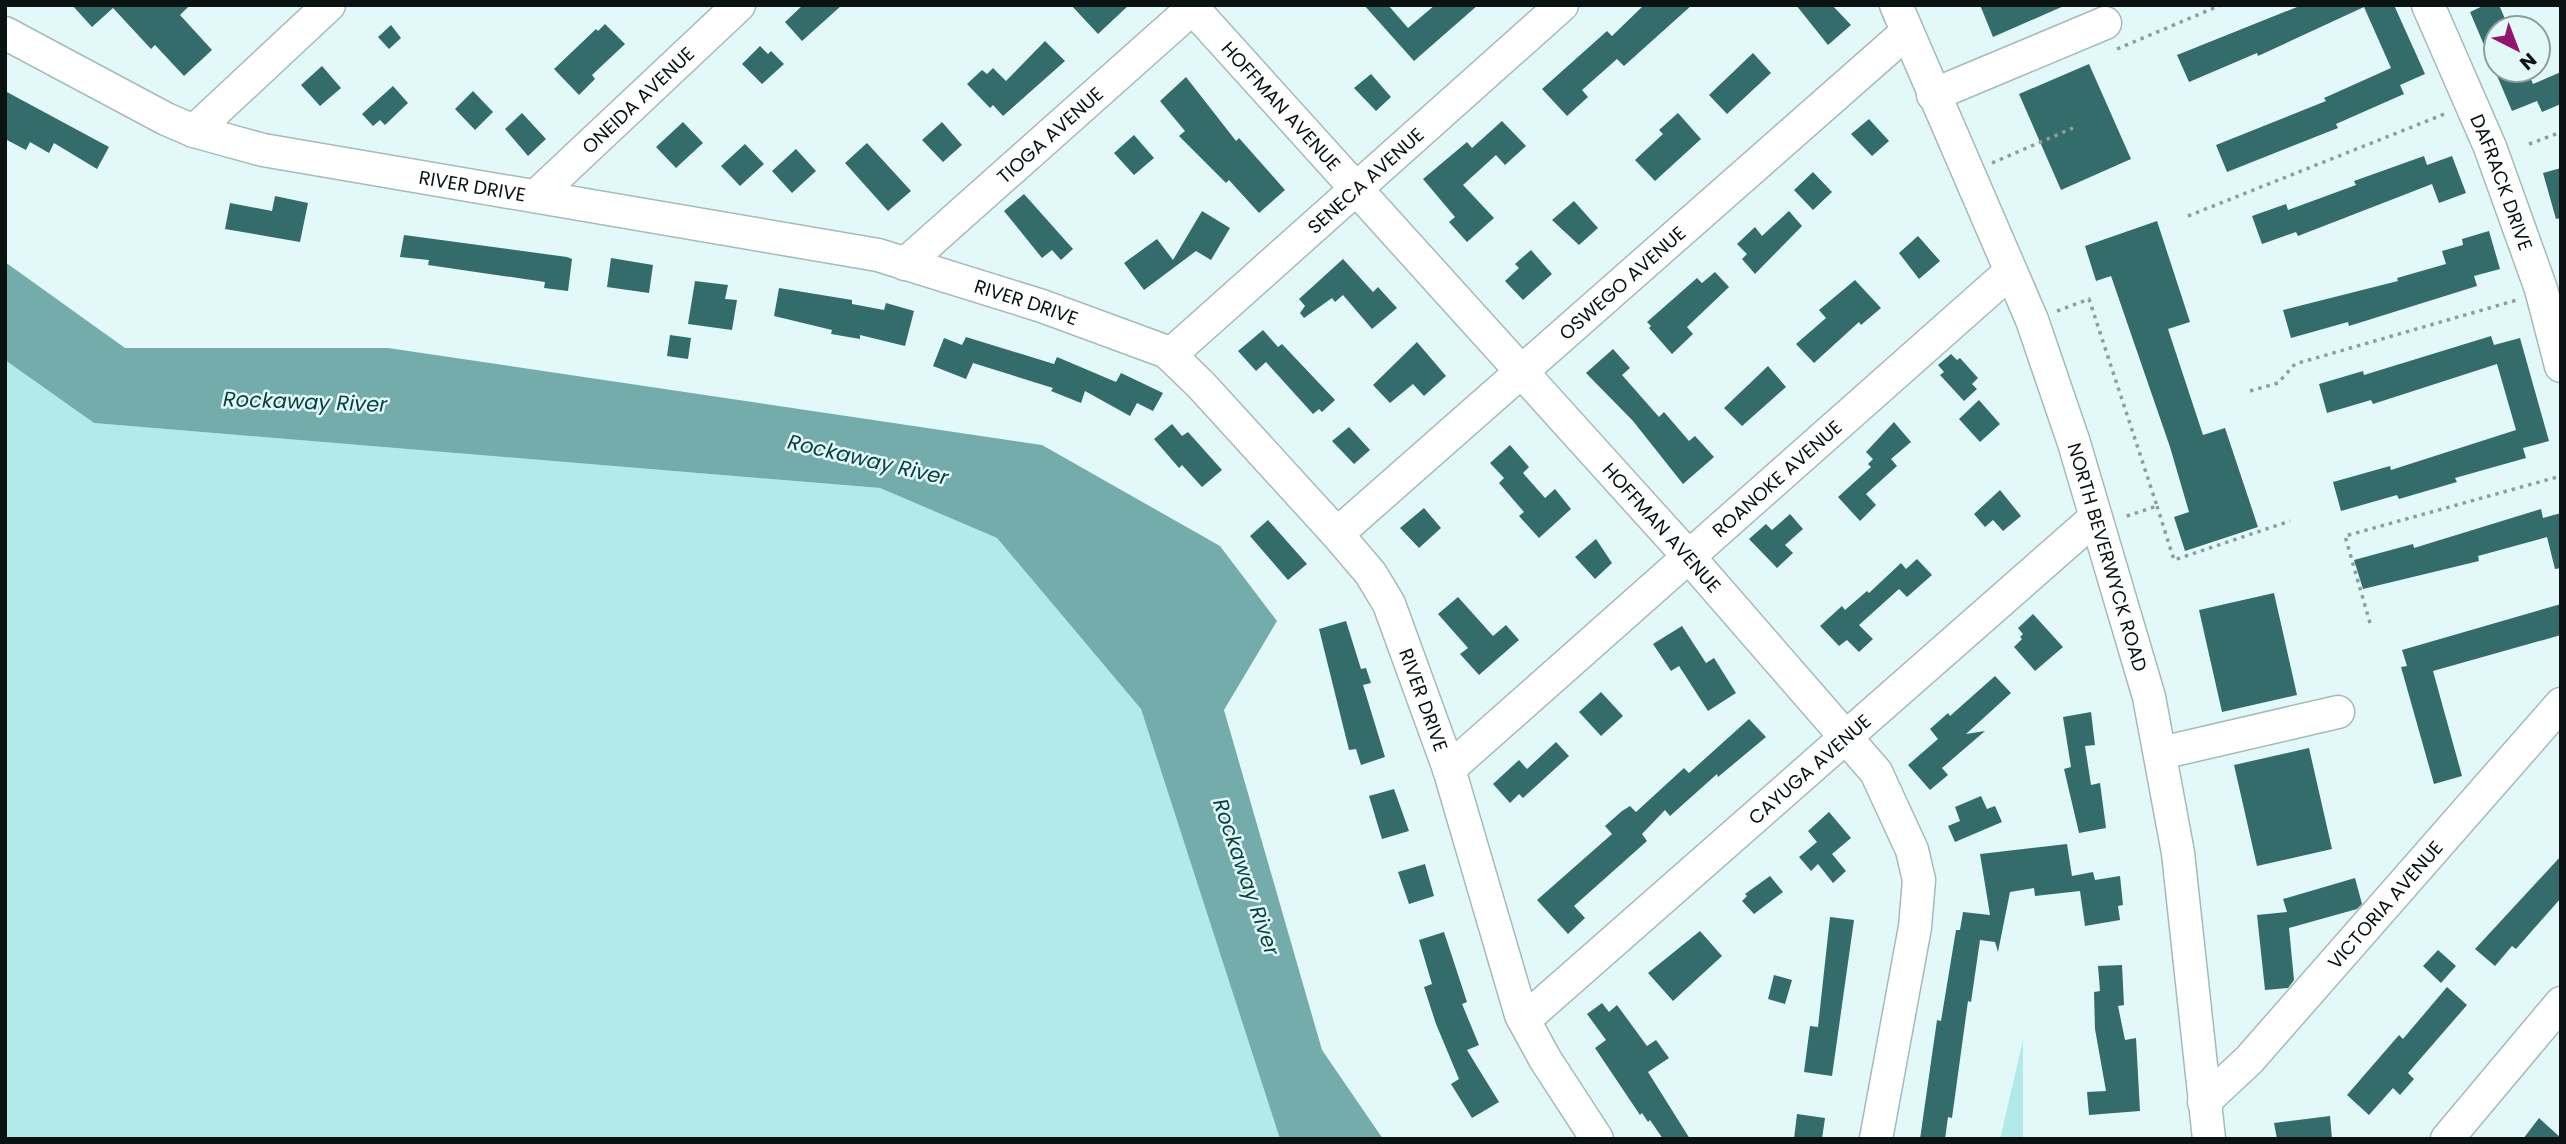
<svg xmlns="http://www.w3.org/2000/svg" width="2566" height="1144" viewBox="0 0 2566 1144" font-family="Poppins,sans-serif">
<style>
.green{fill:#b1eae9}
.water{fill:#74acac}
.building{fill:#346c6b}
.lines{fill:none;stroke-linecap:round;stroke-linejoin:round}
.minor-casing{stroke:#a5bab9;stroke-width:35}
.path{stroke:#8e9e9e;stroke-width:3.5;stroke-dasharray:3.5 5;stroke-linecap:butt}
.minor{stroke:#fff;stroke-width:32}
.labels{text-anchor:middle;stroke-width:5;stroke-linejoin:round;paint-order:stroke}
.street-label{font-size:19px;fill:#0a1212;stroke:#e3f9f9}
.water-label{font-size:21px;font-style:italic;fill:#083f3f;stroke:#e3f9f9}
</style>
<rect width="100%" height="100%" fill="#e3f9f9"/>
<!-- green -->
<path class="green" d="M5,360L94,423L880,488L997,538L1141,709L1280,1139H5Z
M2023,1040V1139H2000Z"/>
<!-- water -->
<path class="water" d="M5,262L125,348H388L1042,445L1220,546L1277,621L1224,710L1322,1050L1383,1139H1280L1141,709L997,538L880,488L94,423L5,360Z"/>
<!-- building -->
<path class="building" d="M72,5H190L180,15L212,50L184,76L155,45L151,49L113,8L92,27Z
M803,5H842L802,41L785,22Z
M1071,5H1129L1098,34Z
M1364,5H1388L1408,28L1435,5H1478L1414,61Z
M1644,5H1692L1624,66L1617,59L1582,90L1588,97L1567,116L1542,89L1607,31L1612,36Z
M1796,5H1832L1851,25L1828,45Z
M1980,5H2066L1993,37Z
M2302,5H2394L2425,74L2400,85L2404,94L2336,124L2338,128L2227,172L2216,145L2326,101L2324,98L2391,68L2364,7L2258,56L2257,53L2189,82L2177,55Z
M2485,5H2499L2509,28H2496V70H2527L2533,84L2561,72V104L2542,112L2537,101L2512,111L2470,12Z
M605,24L625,44L592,75L595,79L579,95L554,69L596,29L598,31Z
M391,25L401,38L389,49L378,37Z
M1045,41L1065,61L1003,116L993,105L990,108L967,84L982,70L987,74L993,68L1006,81Z
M760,46L768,54L771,51L784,64L762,84L742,64Z
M1753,53L1771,73L1727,114L1709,95Z
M2089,64L2131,159L2061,190L2019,94Z
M322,66L341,88L320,106L301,85Z
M1371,74L1391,97L1376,111L1354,88Z
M1186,77L1236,141L1239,138L1285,190L1259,213L1229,180L1226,183L1179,136L1185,131L1160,101Z
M393,86L408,103L385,125L380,120L373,126L362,114Z
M5,91L109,147L97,169L54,143L49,153L30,142L26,150L5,139Z
M473,91L493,112L475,130L455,109Z
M522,113L546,139L528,156L505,129Z
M1678,113L1701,139L1655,181L1635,160L1663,134L1659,130Z
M1869,119L1889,141L1872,156L1851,134Z
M1502,121L1526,146L1505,165L1496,155L1463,185L1494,218L1467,242L1449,222L1455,217L1423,179L1467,142L1472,148Z
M683,122L703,143L676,168L656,147Z
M942,122L962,145L943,162L922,140Z
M1134,135L1154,158L1134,175L1114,153Z
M867,143L911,191L888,211L845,163Z
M745,144L764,164L740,186L721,166Z
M796,149L816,171L792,193L772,171Z
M2424,156L2427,165L2452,156L2466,193L2439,203L2432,184L2298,236L2296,232L2262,244L2252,216L2286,204L2288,210L2356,185L2354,181Z
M2561,168V218L2556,219L2543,173Z
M1813,172L1832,192L1813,210L1794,190Z
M1024,194L1073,249L1061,260L1052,250L1042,258L1004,211Z
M275,196L308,203L300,242L225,229L230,203L272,211Z
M1574,201L1598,228L1579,245L1552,220Z
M1202,211L1230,228L1211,260L1196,251L1144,290L1124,263L1157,239L1173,260Z
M1789,211L1802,226L1755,274L1742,259L1747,254L1737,244L1755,227L1762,236Z
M2157,221L2190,322L2168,329L2203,435L2225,428L2258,527L2185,551L2174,517L2189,512L2170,447L2111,276L2096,281L2085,246Z
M2489,231L2500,269L2474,276L2477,286L2349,326L2348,322L2291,338L2283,310L2398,281L2397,278L2446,264L2442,251L2463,245L2462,239Z
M404,235L567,257L572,259L568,291L544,288L545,282L428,265L429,260L400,257Z
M1918,236L1940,261L1919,279L1899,253Z
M1531,250L1552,274L1523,300L1505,281L1519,268L1515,264Z
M611,258L653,265L649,293L607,287Z
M1343,259L1373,292L1378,287L1397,308L1372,329L1343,295L1335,302L1332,298L1304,318L1300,313L1305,306L1299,299Z
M1715,272L1729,287L1687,327L1693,334L1672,354L1649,328L1651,326L1647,322L1697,278L1702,283Z
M1855,280L1881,308L1861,325L1859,322L1814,363L1796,344L1826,318L1819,310Z
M695,281L728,285L725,299L737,300L732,330L688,324Z
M779,288L852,300V304L884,310L886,303L914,311L905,346L860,335V339L831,334L832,330L774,316Z
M1263,330L1278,347L1282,344L1335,400L1322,412L1319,409L1313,414L1266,362L1256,371L1238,351Z
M670,335L691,338L688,359L667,356Z
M2491,336L2494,345L2520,338L2549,441L2523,448L2526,458L2455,478L2457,482L2399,499L2397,495L2341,511L2333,482L2390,466L2391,470L2516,430L2497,364L2373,404L2371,400L2327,413L2319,384L2363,371L2364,375Z
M966,337L1054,364L1057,357L1116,382L1121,373L1163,393L1153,411L1137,403L1130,416L1085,391L1081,403L1051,391L1053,388L973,363L966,379L933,366L944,338L962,345Z
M1417,342L1446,376L1424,396L1413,384L1390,403L1373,385Z
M1613,349L1630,368L1622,375L1659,417L1664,412L1689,441L1695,436L1714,457L1683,484L1633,421L1586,373Z
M1951,354L1957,360L1960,358L1978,378L1972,384L1977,389L1964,401L1940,375L1944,372L1938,365Z
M1768,366L1786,387L1742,426L1724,408Z
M1979,400L2000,424L1980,442L1959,419Z
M1894,422L1911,442L1891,459L1897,466L1866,494L1876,505L1860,521L1838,497L1871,467L1868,464L1873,459L1866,452Z
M1172,424L1182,436L1188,432L1222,470L1202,487L1182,465L1179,468L1154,439Z
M1349,427L1370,450L1354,464L1332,441Z
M1510,445L1529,467L1523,473L1545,498L1555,489L1571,509L1539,538L1519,516L1524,512L1499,483L1504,478L1490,463Z
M2000,490L2021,516L2003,531L1993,520L1985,527L1974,514Z
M1424,508L1441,528L1419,548L1400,528Z
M2541,509L2543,518L2561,513V568L2555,569L2547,537L2478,556L2479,561L2363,589L2354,560L2413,544L2414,548Z
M1790,514L1803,529L1785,545L1793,553L1777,568L1749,539L1766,524L1772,530Z
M1268,520L1307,564L1288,580L1250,536Z
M1596,539L1612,563L1595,579L1575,557Z
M1917,559L1932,575L1907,597L1899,589L1859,625L1873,639L1859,652L1847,640L1839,646L1820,626L1842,606L1845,610L1867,591L1869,593L1901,563L1906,569Z
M2274,593L2297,695L2222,712L2199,610Z
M1458,597L1493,636L1506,625L1519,640L1479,675L1460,654L1468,648L1438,614Z
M2561,604V635L2433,671L2462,776L2434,784L2401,667L2407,666L2402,650Z
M2033,614L2063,647L2035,671L2014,647L2022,639L2020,637L2023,634L2018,628Z
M1346,621L1361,669L1366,668L1371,683L1363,685L1385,757L1361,765L1356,749L1349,750L1319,629Z
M1682,626L1706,663L1714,658L1736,693L1708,711L1679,666L1671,671L1653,644Z
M1995,676L2011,693L1966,734L1985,731L1942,768L1948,775L1930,790L1908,765L1938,739L1930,729L1948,713L1950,716Z
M1601,692L1623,716L1601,736L1579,712Z
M2091,712L2095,745L2085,746L2091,785L2100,783L2106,828L2079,833L2064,769L2071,767L2063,717Z
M1749,719L1766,737L1718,777L1717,774L1670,816L1665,810L1642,834L1647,841L1574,906L1585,918L1568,934L1537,900L1612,834L1605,826L1622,811L1630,806L1636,812L1684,768L1689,773Z
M1556,742L1569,756L1523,798L1519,794L1510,803L1493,784L1519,760L1527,769Z
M2309,748L2332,849L2257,866L2234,765Z
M1394,789L1409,831L1382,839L1369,796Z
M1981,796L1987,809L1995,806L2002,822L1955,842L1948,826L1960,821L1955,807Z
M1829,812L1851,838L1832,854L1846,871L1833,883L1818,864L1811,871L1799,857L1817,842L1808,831Z
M2067,844L2072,876L2093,872L2095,880L2120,876L2123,905L2118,906L2120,920L2085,926L2080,891L2035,896L2034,888L2010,892L1998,952L1995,942L1980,940L1971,1002L1968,1001L1952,1118L1948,1117L1945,1139H1920L1937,1020L1941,1021L1956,930H1960L1963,912L1990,915L1980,854Z
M2561,856V898L2516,949L2512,946L2495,966L2475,949Z
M1425,864L1434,896L1409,904L1398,872Z
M1770,876L1783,892L1754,914L1742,901L1747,896L1745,894Z
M2355,878L2362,904L2357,909L2289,928L2294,980L2288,988L2265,990L2257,915L2287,912L2283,899Z
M1830,917L1854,920L1832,1076L1804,1072L1810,1026L1818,1027Z
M1700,931L1722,956L1673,1001L1648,973Z
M1444,932L1467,1002L1462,1004L1479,1045L1467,1050L1499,1102L1472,1118L1451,1084L1459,1079L1436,1024L1424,987L1432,984L1419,940Z
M2438,950L2456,966L2441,983L2423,966Z
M2122,965L2124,1005L2118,1006L2125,1040L2136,1038L2140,1111L2089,1115L2087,1092L2106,1091L2095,1029L2094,992L2100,991L2098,966Z
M1774,975L1792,980L1785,1004L1768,999Z
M2447,987L2467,1005L2408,1073L2414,1079L2400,1095L2393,1088L2369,1115L2347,1095L2399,1035L2403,1039Z
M1602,1003L1609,1012L1617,1005L1647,1046L1656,1040L1669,1058L1648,1072L1690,1139H1663L1650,1120L1648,1122L1642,1113L1640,1115L1595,1048L1606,1040L1587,1014Z
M1797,1114L1825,1118L1822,1139H1794Z
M2330,1116L2332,1139H2277L2274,1123Z
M2539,1118L2561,1138V1139H2523Z"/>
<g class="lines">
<!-- minor casing -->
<g class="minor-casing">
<g id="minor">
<path id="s1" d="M1190,5L1689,557L1876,772L1912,850L1919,880L1915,927L1876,1139"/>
<path id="s2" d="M1896,5L2032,320L2074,443L2149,697L2178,853L2209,1139"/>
<path id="s3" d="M2428,5L2490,147L2541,289L2561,366"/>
<path id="s4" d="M5,33L166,119L194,131L263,150L878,255L1042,306L1167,352L1201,385L1337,534L1371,574L1389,604L1449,769L1521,1015L1545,1059L1597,1139"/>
<path d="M1933,95L2105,23"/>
<path d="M194,131L329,5"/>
<path id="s5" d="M536,196L739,5"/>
<path id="s6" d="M905,264L1196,5"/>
<path id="s7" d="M1170,355L1562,5"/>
<path id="s8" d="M1337,534L1907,32"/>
<path d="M2161,753L2338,712"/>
<path id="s9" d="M1449,769L2010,272"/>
<path id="s10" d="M1524,1020L2095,518"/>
<path id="s11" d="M2204,1102L2249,1060L2561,704"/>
<path d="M2447,1139L2561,1003"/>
</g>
</g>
<!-- path -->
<path class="path" d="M2117,49L2221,5
M2529,144L2561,132
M1992,163L2073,128
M2188,216L2447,113
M2057,311L2089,299L2157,506L2124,517
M2250,391L2278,383L2295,364L2517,300
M2157,506L2174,560L2290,521
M2370,623L2345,536L2561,476"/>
<!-- minor -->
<use href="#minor" class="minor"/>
</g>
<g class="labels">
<!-- street labels -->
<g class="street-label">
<text dy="7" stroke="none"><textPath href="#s5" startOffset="140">ONEIDA AVENUE</textPath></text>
<text dy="7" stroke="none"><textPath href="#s1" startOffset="136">HOFFMAN AVENUE</textPath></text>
<text dy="7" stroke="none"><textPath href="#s6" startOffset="194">TIOGA AVENUE</textPath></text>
<text dy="7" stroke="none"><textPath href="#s7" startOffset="262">SENECA AVENUE</textPath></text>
<text dy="7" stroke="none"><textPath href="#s3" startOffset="192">DAFRACK DRIVE</textPath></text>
<text dy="7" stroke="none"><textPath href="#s4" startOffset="497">RIVER DRIVE</textPath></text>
<text dy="7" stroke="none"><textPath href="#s8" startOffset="380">OSWEGO AVENUE</textPath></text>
<text dy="7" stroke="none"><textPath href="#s4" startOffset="1064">RIVER DRIVE</textPath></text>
<text dy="7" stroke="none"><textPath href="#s9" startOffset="438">ROANOKE AVENUE</textPath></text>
<text dy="7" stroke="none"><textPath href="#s1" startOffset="704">HOFFMAN AVENUE</textPath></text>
<text dy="7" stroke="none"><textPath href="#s2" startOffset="592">NORTH BEVERWYCK ROAD</textPath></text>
<text dy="7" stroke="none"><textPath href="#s4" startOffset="1652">RIVER DRIVE</textPath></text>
<text dy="7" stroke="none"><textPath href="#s10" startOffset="380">CAYUGA AVENUE</textPath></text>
<text dy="7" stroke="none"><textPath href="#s11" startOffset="268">VICTORIA AVENUE</textPath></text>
</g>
<!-- water labels -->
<g class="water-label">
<text transform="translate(305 402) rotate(2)" y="7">Rockaway River</text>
<text transform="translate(868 460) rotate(13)" y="7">Rockaway River</text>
<text transform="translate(1246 877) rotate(71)" y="7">Rockaway River</text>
</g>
</g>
<!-- border -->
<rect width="2566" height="1144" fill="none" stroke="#0a1212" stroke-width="14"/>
<!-- north arrow -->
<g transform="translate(2517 49) rotate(138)"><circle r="33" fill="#e3f9f9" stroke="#8c9d9d" stroke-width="2"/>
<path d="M0-5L12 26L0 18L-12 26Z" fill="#94136d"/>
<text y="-10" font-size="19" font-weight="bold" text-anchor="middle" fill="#0a1212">N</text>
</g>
</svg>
